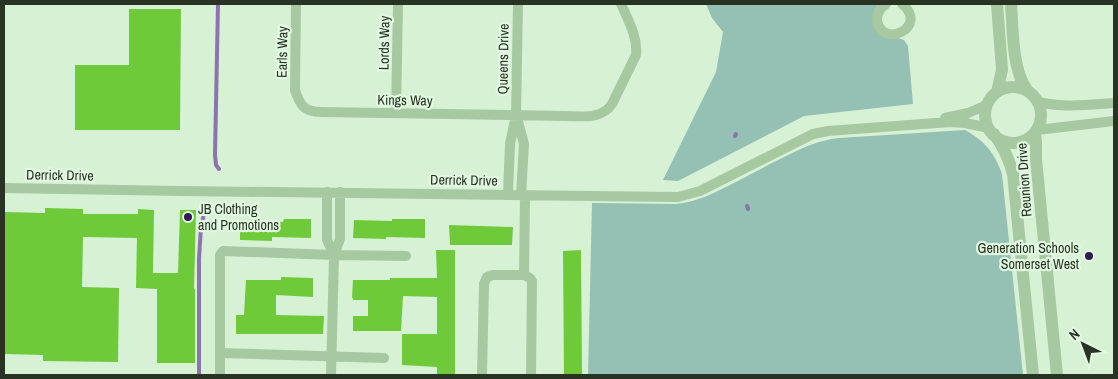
<svg xmlns="http://www.w3.org/2000/svg" width="1118" height="379" viewBox="0 0 1118 379" font-family="'Archivo Narrow',sans-serif">
<style>
.green{fill:#95c0b4}
.lines{fill:none;stroke-linecap:round;stroke-linejoin:round}
.stream{stroke:#8d73af;stroke-width:4}
.building{fill:#6fca3a}
.minor{stroke:#a7c9a1;stroke-width:10}
.tertiary{stroke:#a7c9a1;stroke-width:12}
.poi-dot{fill:#341955;stroke:#e2f9e1;stroke-width:2}
.labels{text-anchor:middle;stroke-width:4.5;stroke-linejoin:round;paint-order:stroke}
.street-label{font-size:14px;fill:#283324;stroke:#e2f9e1}
.poi-label{font-size:14px;fill:#283324;stroke:#e2f9e1;text-anchor:start}
</style>
<rect width="100%" height="100%" fill="#d7f1d5"/>
<!-- green -->
<path class="green" d="M706,4H878L874,11L873,17L898,38L904,40L908,46L913,104L804,116L678,181L663,180L716,72L723,32L712,18Z
M965,130C984,140 995,153 1002,174L1023,375H588L592,203L676,204C696,202 712,194 730,185C746,177 762,168 778,160C801,149 814,141 839,138Z"/>
<g class="lines">
<!-- stream -->
<path class="stream" d="M218,4L215,155L216,165L219,169
M735,136L736,134
M747,206L748,209
M199,375V259L201,227L206,205"/>
</g>
<!-- building -->
<path class="building" d="M129,9H181L180,130H75V65H129Z
M45,208L83,209V214H138V209L154,210L153,273H178L180,210H196L194,289H195V363H157V289L136,288L137,238L83,237L82,287L119,288L118,362L43,361V355L4,354V212L45,213Z
M284,219H311V238L272,237V241L240,240V220L283,222Z
M392,219H425V238L386,237V239L353,238L354,220L392,221Z
M449,225L513,227L512,245H450Z
M436,250H455V375H437V367L402,365V334H437V297L403,296L401,331H353V316H368V300H353V298H352L353,280H390V278H437Z
M581,250L582,375H564L563,251Z
M281,277L313,278V297L276,295V315L324,316L323,334H236V315H244L246,280H281Z"/>
<g class="lines">
<!-- minor -->
<path class="minor" d="M296,4L295,90C300,105 304,112 321,112L565,116C582,116 601,120 612,104L636,55C638,37 628,20 621,4
M886,4C880,8 877,13 877,20C881,50 930,27 902,4
M1038,102C1066,108 1087,105 1114,103
M396,113L398,4
M517,118L524,144L521,195
M945,118L968,113L987,105
M1037,130L1114,121
M4,188L182,191L678,197L700,191L813,134L828,131L950,122L965,123L989,128
M327,192V240L334,255
M508,194L510,144L516,115L518,4
M524,275L525,195
M220,353L384,358
M220,375V255L223,251L334,255L406,256
M331,375L334,255L340,239V192
M482,375L484,284L487,277L493,275H524L530,278L532,281L531,375"/>
<!-- tertiary -->
<path class="tertiary" d="M997,4L1002,70L997,92
M1011,4C1013,30 1012,69 1027,90
M985 115a28 28 0 1 1 56 0a28 28 0 1 1-56 0Z
M1035,132L1036,143V159L1057,375
M994,134C1004,147 1009,159 1013,174L1033,375"/>
</g>
<!-- markers -->
<g class="poi-dot">
<circle cx="188" cy="217" r="5"/>
<circle cx="1089" cy="256" r="5"/>
</g>
<g class="labels">
<!-- street labels -->
<g class="street-label">
<text transform="translate(384 43) rotate(-89)" y="5">Lords Way</text>
<text transform="translate(282 52) rotate(-89)" y="5">Earls Way</text>
<text transform="translate(503 59) rotate(-89)" y="5">Queens Drive</text>
<text transform="translate(405 100) rotate(1)" y="5">Kings Way</text>
<text transform="translate(60 175) rotate(1)" y="5">Derrick Drive</text>
<text transform="translate(464 180) rotate(1)" y="5">Derrick Drive</text>
<text transform="translate(1024 180) rotate(-94)" y="5">Reunion Drive</text>
</g>
<!-- poi labels -->
<g class="poi-label">
<text x="198" y="214">JB Clothing<tspan x="198" dy="16">and Promotions</tspan></text>
<text x="1079" y="253" text-anchor="end">Generation Schools<tspan x="1079" dy="16">Somerset West</tspan></text>
</g>
</g>
<!-- border -->
<rect width="1118" height="379" fill="none" stroke="#283324" stroke-width="10"/>
<!-- north arrow -->
<g transform="translate(1083 344) rotate(318)" stroke="#e2f9e1" stroke-width="4" paint-order="stroke">
<path d="M0-4L9 19L0 12L-9 19Z" fill="#283324"/>
<text y="-8" font-size="14" font-weight="bold" text-anchor="middle" fill="#283324">N</text>
</g>
</svg>
